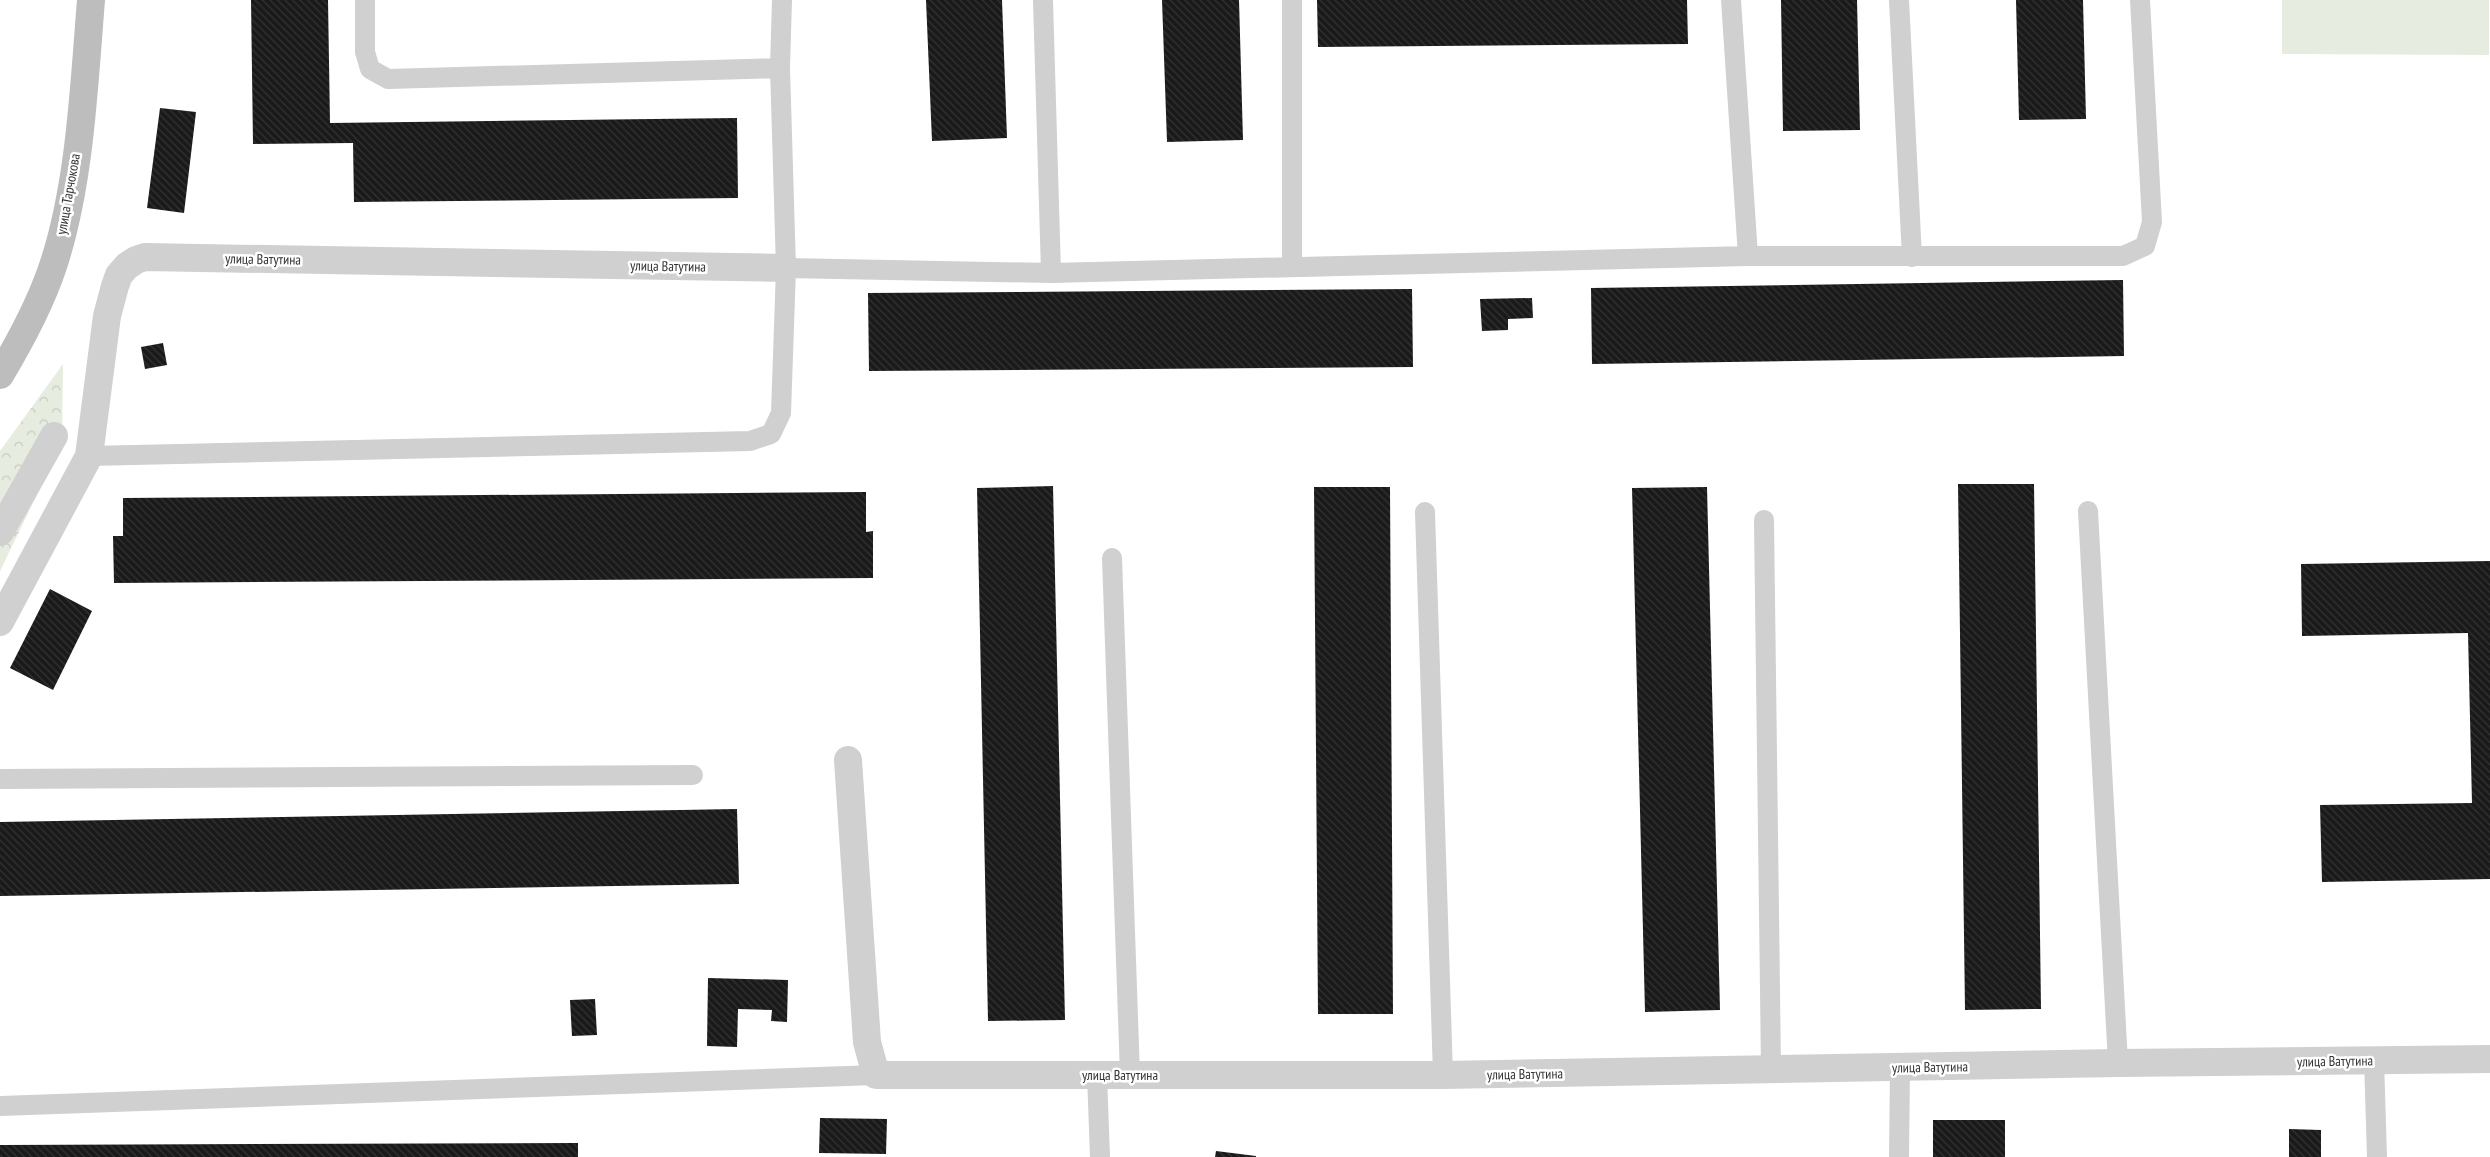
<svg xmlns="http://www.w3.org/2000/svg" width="2490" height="1157" viewBox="0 0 2490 1157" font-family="'PT Sans Narrow',sans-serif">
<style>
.forest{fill:url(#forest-crowns)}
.pitch{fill:#e6ecdf}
.building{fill:url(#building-back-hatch)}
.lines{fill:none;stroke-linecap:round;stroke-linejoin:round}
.lane{stroke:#d0d0d0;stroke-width:20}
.street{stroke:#d0d0d0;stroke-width:28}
.secondary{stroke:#bdbdbd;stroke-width:28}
.labels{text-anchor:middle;stroke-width:5;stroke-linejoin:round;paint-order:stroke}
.street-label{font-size:14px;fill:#333;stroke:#fff}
</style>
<defs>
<pattern id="forest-crowns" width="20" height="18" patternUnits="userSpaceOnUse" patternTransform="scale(1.25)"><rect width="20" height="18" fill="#e6ecdf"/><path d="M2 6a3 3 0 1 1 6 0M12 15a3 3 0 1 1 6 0" fill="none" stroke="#c6cbc0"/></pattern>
<pattern id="building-back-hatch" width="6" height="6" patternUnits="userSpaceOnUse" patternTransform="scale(1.25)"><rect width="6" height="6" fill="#1a1a1a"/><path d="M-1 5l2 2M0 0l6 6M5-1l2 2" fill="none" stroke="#333"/></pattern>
</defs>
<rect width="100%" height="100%" fill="#fff"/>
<!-- forest -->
<path class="forest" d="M63,364L62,443L0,571V451Z"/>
<!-- pitch -->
<path class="pitch" d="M2282,0H2489V55L2282,54Z"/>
<!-- building -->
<path class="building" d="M251,0H328L330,123L737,118L738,198L354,202L353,143L253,144Z
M926,0H1002L1007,138L932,141Z
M1162,0H1239L1243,140L1167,142Z
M1317,0H1687L1688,44L1318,47Z
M1781,0H1857L1860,130L1783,131Z
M2016,0H2083L2086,119L2019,120Z
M160,108L196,112L184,213L147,208Z
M2123,280L2124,356L1592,364L1591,288Z
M1412,289L1413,367L869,371L868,293Z
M1532,298L1533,318L1508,319V330L1482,331L1480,299Z
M163,343L167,365L145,369L141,347Z
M1958,484H2034L2041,1009L1965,1010Z
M1053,486L1065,1020L988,1021L977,488Z
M1314,487H1390L1393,1014H1318Z
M1707,487L1720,1010L1645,1012L1632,488Z
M866,492V532L873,531V578L114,583L113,536H123V498Z
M2490,561V879L2322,882L2320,805L2472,803L2468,633L2302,636L2301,564Z
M50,589L92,611L53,690L10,668Z
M737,809L739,884L0,896V822Z
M708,978L788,980L787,1022L771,1021L772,1010L738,1009L737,1047L707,1046Z
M595,999L597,1035L572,1036L570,1000Z
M820,1118L887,1119L886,1154L819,1153Z
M1933,1120H2005V1157H1933Z
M2289,1129L2321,1130V1157H2289Z
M578,1143V1157H0V1145Z
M1216,1151L1256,1156V1157H1215Z"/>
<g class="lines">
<!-- lane -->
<path class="lane" d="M365,0V52L370,69L388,79L780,68L782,0
M1043,0L1051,273
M1731,0L1748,256
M1899,0L1912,257
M1292,267V0
M786,268L1051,273L1748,256H2123L2145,246L2152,222L2140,0
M89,456L750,441L771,434L781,413L786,268L780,68
M2088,511L2118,1063
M1425,512L1443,1075
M1764,520L1771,1069
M1112,558L1130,1075
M0,779L693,775
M2374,1060L2377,1157
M1097,1075L1100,1157
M0,1106L876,1075
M1899,1157L1900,1068"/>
<!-- street -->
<path class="street" d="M0,532L54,436
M0,622L89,456L107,316L115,286L119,275L127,266L136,260L145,257L786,268
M848,760L867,1042L876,1075H1443L2118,1063L2490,1059"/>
<!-- secondary -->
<path class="secondary" d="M0,375C21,340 40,305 53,266C80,185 84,86 91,0"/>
</g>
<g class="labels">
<!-- street labels -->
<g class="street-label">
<text transform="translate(68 194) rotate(-80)" y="5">улица Тарчокова</text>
<text transform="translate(263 259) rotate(1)" y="5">улица Ватутина</text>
<text transform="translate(668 266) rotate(1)" y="5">улица Ватутина</text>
<text transform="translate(2335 1061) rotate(-1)" y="5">улица Ватутина</text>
<text transform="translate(1930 1067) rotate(-1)" y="5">улица Ватутина</text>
<text transform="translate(1525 1074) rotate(-1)" y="5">улица Ватутина</text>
<text x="1120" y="1080">улица Ватутина</text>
</g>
</g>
</svg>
